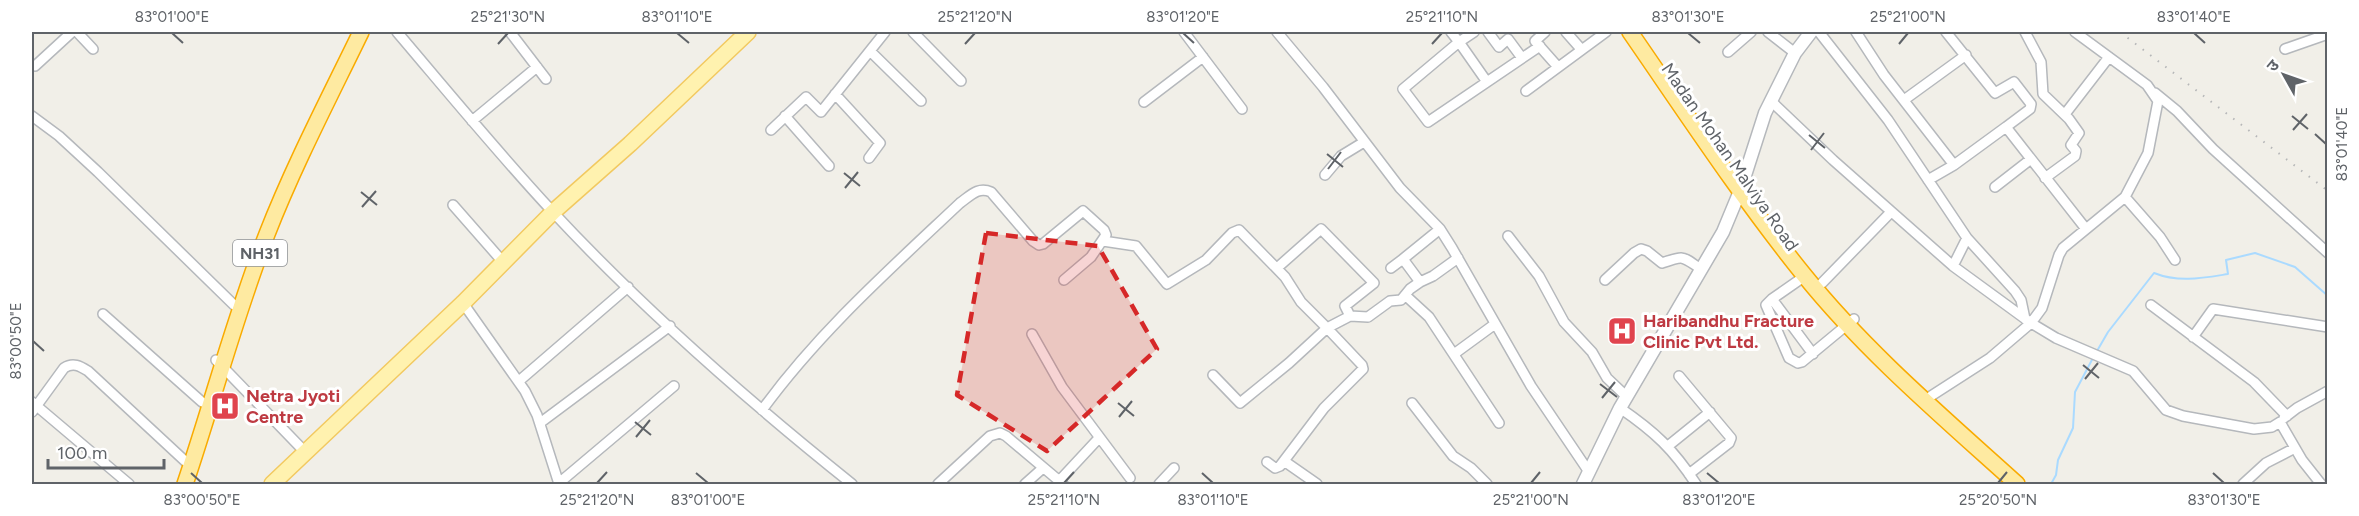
<svg xmlns="http://www.w3.org/2000/svg" width="2359" height="516" viewBox="0 0 2359 516" font-family="Figtree,'Noto Sans Devanagari',sans-serif">
<style>
.lines{fill:none;stroke-linecap:round;stroke-linejoin:round}
.stream{stroke:#aadaff;stroke-width:2}
.minor-casing{stroke:#b5b8bc;stroke-width:12}
.tertiary-casing{stroke:#b5b8bc;stroke-width:15}
.primary-casing{stroke:#f2c960;stroke-width:18}
.trunk-casing{stroke:#f9ab00;stroke-width:18}
.minor{stroke:#fff;stroke-width:9}
.tertiary{stroke:#fff;stroke-width:12}
.primary{stroke:#fff2af;stroke-width:15}
.trunk{stroke:#feeaa1;stroke-width:15}
.rail{stroke:#b6b7b8;stroke-width:2;stroke-dasharray:1.5 8;stroke-linecap:butt}
.marked{fill:#d62828;fill-opacity:0.2;stroke:#d62828;stroke-width:4.5;stroke-dasharray:12 8;stroke-linejoin:round}
.ticks{fill:none;stroke:#5f6368;stroke-width:2}
.labels{text-anchor:middle;stroke-width:6;stroke-linejoin:round;paint-order:stroke}
.shield{fill:#fff;stroke:#8f9295;stroke-width:1.5}
.shield-label{font-size:16px;font-weight:bold;fill:#5f6368}
.street-label{font-size:18px;fill:#5f6368;stroke:#fff}
.health-label{font-size:18px;font-weight:bold;fill:#be3a42;stroke:#fff;text-anchor:start}
.neatline{fill:none;stroke:#5f6368;stroke-width:2}
.ticks-label{font-size:15px;text-anchor:middle;fill:#5f6368}
</style>
<rect width="100%" height="100%" fill="#f1efe8"/>
<g class="lines">
<!-- stream -->
<path class="stream" d="M2097,351L2108,332L2154,273C2179,283 2203,278 2228,274L2226,260L2255,253L2295,267L2328,296
M2051,484L2056,475L2058,460L2073,428L2075,392L2094,356"/>
<!-- minor casing -->
<g class="minor-casing">
<path id="minor" d="M77,32L93,49
M397,32C448,92 498,153 552,211C644,310 747,400 852,484
M510,32L546,79
M913,32L961,81
M1184,32L1242,109
M1277,32L1323,87L1400,188L1440,229L1452,248L1531,386L1589,472
M1451,32L1459,42L1403,89L1428,122L1540,46
M1474,32L1459,42L1487,82
M1488,32L1499,47L1508,39L1522,58
M1545,32L1535,41L1558,67
M1566,32L1581,49
M1768,32L1795,53
M1819,32L1888,120L1967,238L1953,266
M1856,32L1884,75L1954,165
M1946,32L1995,93L2014,82L2031,104L2030,109L2006,127
M2025,32L2041,62L2043,94L2069,119L2079,133L2071,145L2076,151L2075,156L2045,178
M2285,49L2328,34
M870,51L921,101
M1728,52L1751,32
M35,66L72,32
M1526,91L1606,32
M2155,93L2177,111L2213,149L2328,253
M835,94L880,143L869,158
M1904,100L1966,55
M1771,101L1833,160L1953,266L2031,323L2056,338L2133,371L2166,410L2183,416L2254,429L2272,427L2280,422L2302,460L2321,484
M1144,102L1203,57
M2065,114L2109,57
M32,116L59,136L98,172L234,305
M785,116L829,166
M472,121L537,67
M771,130L806,97L821,112L885,32
M1325,175L1341,156L1364,142
M1928,180L1954,165L2006,127L2086,229
M1995,187L2031,159
M2125,197L2160,237L2175,260
M453,205L503,262
M1508,236L1539,276L1564,322L1592,352L1607,378L1627,397
M1967,238L2015,291L2021,300L2025,319
M1103,241L1136,246L1167,284L1206,260L1232,233L1239,230L1285,277L1301,302L1327,328L1289,363L1240,403L1213,375
M1277,268L1321,229L1374,283L1345,306L1350,316
M1391,268L1403,259
M1805,276L1772,299L1766,305L1789,358L1798,363L1802,362L1854,319
M1605,280L1634,253L1641,249L1647,251L1662,263C1685,255 1681,256 1701,269
M1420,282L1433,276L1458,258
M1822,283L1891,212
M1405,295L1429,317L1499,423
M1772,299L1813,354
M463,303L525,391L537,415L559,484
M2151,305L2254,382L2287,416
M103,314L202,402
M1032,334L1062,387L1130,478
M2193,337L2213,309L2328,327
M1454,354L1495,324
M216,360L306,453
M1679,376L1731,438L1729,443L1689,474
M519,381L628,287
M1931,396L1990,358L2031,323L2042,308L2059,255L2063,248L2125,197L2148,153L2158,101L2147,85L2075,32
M32,402L129,484
M1412,403L1453,456L1471,468L1487,484
M1620,408C1655,432 1673,449 1696,484
M762,410C819,332 890,269 960,203C970,196 978,186 991,192L1033,241L1039,245L1043,244L1083,211L1104,230L1106,235L1091,257L1064,280
M32,412L64,368C73,362 80,366 88,371L185,461
M2284,418L2297,408L2328,391
M540,423L670,326
M1668,446L1710,412
M1284,461L1317,484
M1267,462L1275,468L1280,466L1324,408L1363,369L1362,365L1327,328L1350,316L1368,317L1390,301L1401,300L1410,289L1420,282L1403,259L1440,229
M1059,481L1099,438
M559,483L674,386
M938,484L990,436L1000,433L1006,436L1063,484
M1025,484L1043,468
M1159,484L1174,468
M2243,484L2266,463L2295,448"/>
</g>
<!-- tertiary casing -->
<g class="tertiary-casing">
<path id="tertiary" d="M1583,484L1620,408L1723,232L1740,191L1765,113L1795,53L1811,32"/>
</g>
<!-- primary casing -->
<g class="primary-casing">
<path id="primary" d="M272,484L463,303L553,212L630,144L748,32"/>
</g>
<!-- trunk casing -->
<g class="trunk-casing">
<path id="trunk" d="M1630,32C1686,113 1741,197 1804,275C1866,352 1944,418 2017,484
M185,484C213,401 235,316 267,234C294,165 329,98 361,32"/>
</g>
<!-- minor -->
<use href="#minor" class="minor"/>
<!-- tertiary -->
<use href="#tertiary" class="tertiary"/>
<!-- primary -->
<use href="#primary" class="primary"/>
<!-- trunk -->
<use href="#trunk" class="trunk"/>
<!-- rail -->
<path class="rail" d="M2120,32L2328,191"/>
</g>
<!-- marked area -->
<path class="marked" d="M986,233L1098,246L1157,349L1047,451L957,395Z"/>
<!-- ticks -->
<path class="ticks" d="M172,33L183,43M677,33L689,43M1183,33L1194,43M1688,33L1700,43M2194,33L2205,43M498,44L508,33M965,44L975,33M1432,44L1442,33M1899,44L1908,33M2292,116L2308,129M2293,130L2307,114M2315,134L2326,144M1809,135L1825,148M1811,150L1824,133M1327,154L1343,167M1328,169L1341,152M844,173L860,186M845,188L858,172M361,192L377,205M362,207L376,191M33,341L44,351M2083,365L2099,378M2085,379L2098,363M1600,384L1617,397M1602,398L1615,382M1118,403L1134,416M1119,417L1132,401M635,422L651,435M636,437L650,420M191,473L202,483M696,473L708,483M1202,473L1213,483M1707,473L1719,483M2213,473L2224,483M597,483L607,472M1064,483L1074,472M1531,483L1540,472M1998,483L2007,472"/>
<!-- icons -->
<defs>
<g id="hospital-square" transform="scale(1.5)"><rect x="-9" y="-9" width="18" height="18" rx="4" fill="#e0444e" stroke="#fff"/><path d="M-5-5h3v3.5h4V-5h3V5h-3V1.5h-4V5h-3Z" fill="#fff"/></g>
</defs>
<g fill-rule="evenodd">
<use href="#hospital-square" x="1622" y="331"/>
<use href="#hospital-square" x="225" y="406"/>
</g>
<g class="labels">
<!-- shield labels -->
<rect class="shield" x="233" y="240" width="54" height="26" rx="4.5"/>
<g class="shield-label">
<text x="260" y="259">NH31</text>
</g>
<!-- street labels -->
<g class="street-label">
<text transform="translate(1730 157) rotate(55)" y="6">Madan Mohan Malviya Road</text>
</g>
<!-- health labels -->
<g class="health-label">
<text x="1643" y="327">Haribandhu Fracture<tspan x="1643" dy="21">Clinic Pvt Ltd.</tspan></text>
<text x="246" y="402">Netra Jyoti<tspan x="246" dy="21">Centre</tspan></text>
</g>
</g>
<!-- border -->
<rect width="2359" height="516" fill="none" stroke="#ffffff" stroke-width="66"/>
<!-- north arrow -->
<g transform="translate(2284 75) rotate(310)" stroke="#ffffff" stroke-width="4.5" paint-order="stroke">
<path d="M0-4.5L10 22L0 15L-10 22Z" fill="#5f6368"/>
<text y="-9" font-size="16" font-weight="bold" text-anchor="middle" fill="#5f6368">उ</text>
</g>
<!-- scale -->
<path d="M48 459v9h116v-9" fill="none" stroke="#5f6368" stroke-width="3"/>
<text x="57" y="459" font-size="18" fill="#5f6368" stroke="#ffffff" stroke-width="4.5" paint-order="stroke">100 m</text>
<rect x="33" y="33" width="2293" height="450" class="neatline"/>
<g class="ticks-label">
<text x="172" y="22">83°01'00"E</text>
<text x="508" y="22">25°21'30"N</text>
<text x="677" y="22">83°01'10"E</text>
<text x="975" y="22">25°21'20"N</text>
<text x="1183" y="22">83°01'20"E</text>
<text x="1442" y="22">25°21'10"N</text>
<text x="1688" y="22">83°01'30"E</text>
<text x="1908" y="22">25°21'00"N</text>
<text x="2194" y="22">83°01'40"E</text>
<text transform="translate(2342 144) rotate(-90)" y="5">83°01'40"E</text>
<text transform="translate(16 341) rotate(-90)" y="5">83°00'50"E</text>
<text x="202" y="505">83°00'50"E</text>
<text x="597" y="505">25°21'20"N</text>
<text x="708" y="505">83°01'00"E</text>
<text x="1064" y="505">25°21'10"N</text>
<text x="1213" y="505">83°01'10"E</text>
<text x="1531" y="505">25°21'00"N</text>
<text x="1719" y="505">83°01'20"E</text>
<text x="1998" y="505">25°20'50"N</text>
<text x="2224" y="505">83°01'30"E</text>
</g>
</svg>
